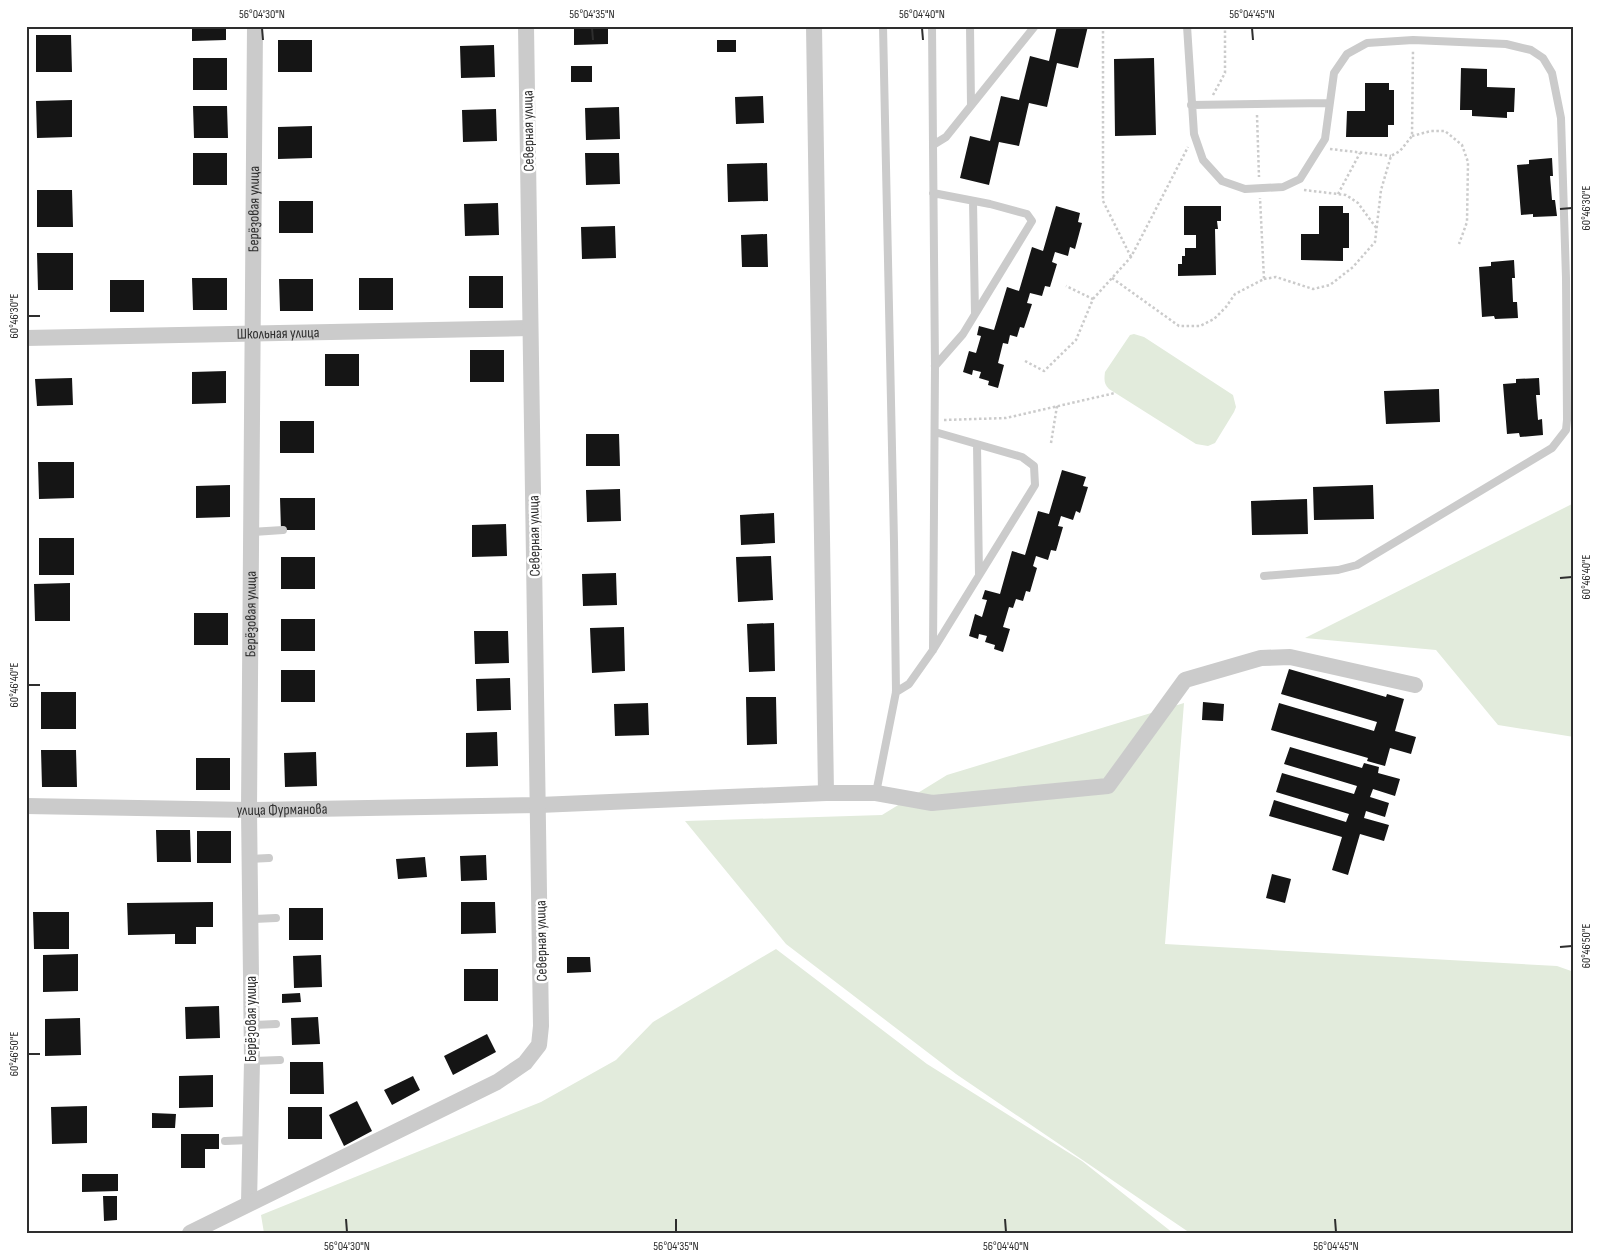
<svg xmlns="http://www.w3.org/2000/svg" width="1600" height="1259" viewBox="0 0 1600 1259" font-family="'Sofia Sans Condensed',sans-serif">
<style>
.green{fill:#e2ebdc}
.building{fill:#151515}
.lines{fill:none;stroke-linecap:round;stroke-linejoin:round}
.path{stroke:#cbcbcb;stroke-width:2.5;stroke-dasharray:2.5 2.5;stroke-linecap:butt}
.service{stroke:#cbcbcb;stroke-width:8}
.minor{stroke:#cbcbcb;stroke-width:16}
.ticks{fill:none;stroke:#2e2e2e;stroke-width:2}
.labels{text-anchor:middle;stroke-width:5;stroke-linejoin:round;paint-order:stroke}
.street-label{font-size:15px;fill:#2e2e2e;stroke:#fff}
.neatline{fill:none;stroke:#2e2e2e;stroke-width:2}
.ticks-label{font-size:12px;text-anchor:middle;fill:#2e2e2e}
</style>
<rect width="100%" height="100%" fill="#fff"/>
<!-- green -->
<path class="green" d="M1134,334L1144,337L1233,395L1236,407L1234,412L1215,443L1208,446L1196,444L1109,389C1104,384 1104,380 1105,372L1130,335Z
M1574,503V737L1498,725L1436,650L1305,638Z
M1184,703L1165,944L1557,966L1574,972V1233H1190L956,1074L786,944L685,821L882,815L947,775Z
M776,949L927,1064L1082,1161L1173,1233H264L261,1215L541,1102L616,1060L653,1022Z"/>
<!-- building -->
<path class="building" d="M192,26H226V40L192,41Z
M574,26H608V44L574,45Z
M1057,26H1088L1078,68L1057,63L1047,107L1029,103L1019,146L999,142L989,185L960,178L970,136L990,141L1001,96L1019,100L1030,56L1049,61Z
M36,35H71L72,72H36Z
M278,40H312V72H278Z
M717,40H736V52H717Z
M494,45L495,77L461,78L460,46Z
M193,58H227V90H193Z
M1154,58L1156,135L1115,136L1114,59Z
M571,66H592V82H571Z
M1461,68L1487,69V87L1515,88L1514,112H1507V118L1472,116V110H1460Z
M1365,83H1389V90H1394V125H1388V137H1346L1347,111H1365Z
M763,96L764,123L736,124L735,97Z
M72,100V137L37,138L36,101Z
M193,106H227L228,138H194Z
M619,107L620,139L586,140L585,108Z
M496,109L497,141L463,142L462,110Z
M312,126V158L278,159V127Z
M193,153H227V185H193Z
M585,153H619L620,184L586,185Z
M1552,158L1553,176H1550L1552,200H1555L1557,216L1533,217V214L1521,215L1517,165L1529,164V160Z
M767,163L768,201L728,202L727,164Z
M37,190H72L73,227H37Z
M279,201H313V233H279Z
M498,203L499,235L465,236L464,204Z
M1056,206L1080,213L1078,222L1082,223L1075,249L1070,247L1068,256L1055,252L1052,262L1057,264L1050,287L1045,286L1042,296L1030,293L1027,303L1032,304L1024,328L1020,327L1017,337L1010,335L1008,344L1003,343L998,363L1004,365L998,388L988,385L989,381L979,378L981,372L973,370L972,375L963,372L969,351L976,353L981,336L977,335L979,326L994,330L1007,287L1019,291L1032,247L1043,251Z
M1184,206H1221V221H1217L1218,229H1215L1216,275L1178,276V264H1182V256H1185V248H1196V235H1184Z
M1319,206H1343V213H1349V248H1343V261L1301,260V234H1319Z
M615,226L616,258L582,259L581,227Z
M767,234L768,267H742L741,235Z
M37,253H73V290H38Z
M1514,260L1515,278H1512L1513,302H1517L1518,318L1495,319L1494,316L1482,317L1479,267L1491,266V262Z
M469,276H503V308H469Z
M192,278H227V310H193Z
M359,278H393V310H359Z
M279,279H313V311H280Z
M110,280H144V312H110Z
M470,350H504V382H470Z
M325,354H359V386H325Z
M226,371V403L192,404V372Z
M72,378L73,405L37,406L35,379Z
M1539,378L1540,395H1536L1538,420L1542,419L1543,435L1520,437L1519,433L1507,434L1503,384L1516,383V379Z
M1439,389L1440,422L1386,424L1384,391Z
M280,421H314V453H280Z
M586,434H619L620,466H586Z
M38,462H74V498L39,499Z
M1062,470L1086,477L1083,486L1088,487L1080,513L1076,511L1073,520L1061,516L1058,526L1063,527L1056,551L1051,550L1048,560L1036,556L1033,566L1037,568L1030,592L1026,591L1023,601L1016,599L1013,608L1009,607L1003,627L1010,629L1003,652L994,649L995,645L985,642L987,636L979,634L978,639L969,636L975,614L982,617L987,600L982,599L985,590L1000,594L1012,551L1025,555L1038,511L1049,514Z
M230,485V517L196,518V486Z
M1373,485L1374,519L1314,520L1313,487Z
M620,489L621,521L587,522L586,490Z
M280,498H315V530H281Z
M1307,499L1308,534L1252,535L1251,501Z
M774,513L775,543L741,545L740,515Z
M506,524L507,556L472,557V525Z
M39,538H74V575H39Z
M771,556L773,600L738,602L736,557Z
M281,557H315V589H281Z
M616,573L617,605L583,606L582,574Z
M70,583V621H35L34,584Z
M194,613H228V645H194Z
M281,619H315V651H281Z
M774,623L775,671L749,672L747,624Z
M624,627L625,671L592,673L590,628Z
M474,631H508L509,663L475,664Z
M1289,669L1386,697L1387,694L1404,699L1395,731L1416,737L1411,754L1390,748L1385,766L1367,761L1368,758L1271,730L1279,703L1374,731L1377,722L1281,694Z
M281,670H315V702H281Z
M510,678L511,710L477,711L476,679Z
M41,692H76V729H41Z
M746,697H776L777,744L747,745Z
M1203,702L1224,704L1223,721L1202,720Z
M648,703L649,735L615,736L614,704Z
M497,732L498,766L466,767V733Z
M1290,747L1362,768L1364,763L1379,767L1378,773L1400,779L1395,796L1373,789L1370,797L1389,803L1385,817L1366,811L1364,818L1389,825L1384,841L1360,834L1348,875L1332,870L1342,837L1269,816L1274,800L1346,822L1349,814L1276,792L1282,773L1354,794L1357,786L1284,764Z
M41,750H76L77,787H42Z
M316,752L317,786L285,787L284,753Z
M196,758H230V790H196Z
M156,830H190L191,862H157Z
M197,831H231V863H197Z
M486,855L487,880L461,881L460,856Z
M425,857L427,877L398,879L396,859Z
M1272,874L1291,879L1285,903L1266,898Z
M213,902V927H196V944H175V934L128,935L127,903Z
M461,902H495L496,933L461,934Z
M289,908H323V940H289Z
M33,912H69V949H34Z
M78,954V991L43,992V955Z
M321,955L322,987L294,988L293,956Z
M567,957H590L591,972L567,973Z
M464,969H498V1001H464Z
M300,993L301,1002L282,1003V994Z
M219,1006L220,1038L186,1039L185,1007Z
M318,1017L320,1044L292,1045L291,1018Z
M80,1018L81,1055L45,1056V1019Z
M487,1034L496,1052L453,1075L444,1056Z
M290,1062H323L324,1094H290Z
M213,1075V1107L179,1108V1076Z
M413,1076L420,1090L392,1105L384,1090Z
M357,1101L372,1131L344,1146L329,1115Z
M87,1106V1143L52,1144L51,1107Z
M288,1107H322V1139H288Z
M152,1113L176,1114L175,1128H152Z
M181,1134H219V1149H205V1168H181Z
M82,1174H118V1191L82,1192Z
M103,1196H117V1220L104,1221Z"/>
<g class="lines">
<!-- path -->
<path class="path" d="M1103,26V201L1131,257
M1213,95L1225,73V26
M1257,115L1259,177
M1412,136L1431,131H1445L1462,145L1468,162L1467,222L1459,244
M1330,149L1391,156
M1304,190L1346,195L1358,203L1377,229
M1338,194L1360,153
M1112,278L1179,326H1200L1214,319L1226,307L1235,294L1264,279L1260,198
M1264,279L1276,277L1313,289L1330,285L1353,267L1375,242L1381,190L1391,156L1400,151L1412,136L1413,50
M1093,299L1131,257L1188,147
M1025,361L1044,371L1076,340L1093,299L1066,286
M944,420L1006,418L1115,393
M1051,443L1057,406"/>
<!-- service -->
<path class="service" d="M932,26L933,145L946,137L1035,26
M970,26L971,105
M1187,26L1194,134L1203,160L1222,181L1245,189L1283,187L1300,179L1325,139L1334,73L1347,54L1367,43L1413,40L1506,44L1531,50L1543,58L1552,73L1561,118L1566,278L1567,420L1566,430L1552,448L1357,565L1338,570L1264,576
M1191,105L1329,103
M933,145L935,366L933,650
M933,193L990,204L1027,214L1032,221L963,334L935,366
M973,201L975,314
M977,445L979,575
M252,532L283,530
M896,692L909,684L933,650L1035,485L1034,466L1022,457L935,432
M876,793L896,692L894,542L883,26
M250,859L269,858
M251,919L276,918
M252,1025L276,1024
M252,1061L280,1060
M225,1141L250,1140"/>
<!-- minor -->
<g class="minor">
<path d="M814,26L826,793"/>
<path id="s1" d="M26,338L530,328"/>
<path id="s2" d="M26,806L249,810L539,805L826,793H876L932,803L1108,786L1185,680L1261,658L1290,657L1415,685"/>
<path id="s3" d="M249,1203L252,1061L249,810L255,26"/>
<path d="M190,1233L497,1082L525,1063L539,1045L541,1026L526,26"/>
</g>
</g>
<!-- ticks -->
<path class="ticks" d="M262,28L263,40M592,28L593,40M922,28L923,40M1252,28L1253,40M1560,209L1572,208M28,316H40M1560,578L1572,577M28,685H40M1560,947L1572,946M28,1054H40M346,1219L347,1232M676,1219V1232M1005,1219L1006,1232M1335,1219L1336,1232"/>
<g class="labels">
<!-- street labels -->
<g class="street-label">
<text transform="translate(528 131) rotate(-91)" y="5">Северная улица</text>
<text dy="5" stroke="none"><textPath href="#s3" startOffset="994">Берёзовая улица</textPath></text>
<text dy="5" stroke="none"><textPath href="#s1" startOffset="252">Школьная улица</textPath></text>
<text transform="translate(534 536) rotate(-91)" y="5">Северная улица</text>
<text dy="5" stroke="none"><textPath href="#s3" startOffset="589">Берёзовая улица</textPath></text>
<text dy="5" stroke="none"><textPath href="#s2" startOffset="256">улица Фурманова</textPath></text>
<text transform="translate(541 941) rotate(-91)" y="5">Северная улица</text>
<text transform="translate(251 1019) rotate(-90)" y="5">Берёзовая улица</text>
</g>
</g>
<!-- border -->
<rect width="1600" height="1259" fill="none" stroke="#ffffff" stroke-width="55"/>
<rect x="28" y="28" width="1544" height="1204" class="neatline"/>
<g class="ticks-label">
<text x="262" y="18">56°04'30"N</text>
<text x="592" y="18">56°04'35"N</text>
<text x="922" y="18">56°04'40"N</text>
<text x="1252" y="18">56°04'45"N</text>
<text transform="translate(1586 208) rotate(-90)" y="4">60°46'30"E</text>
<text transform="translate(14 316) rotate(-90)" y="4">60°46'30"E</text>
<text transform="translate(1586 577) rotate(-90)" y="4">60°46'40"E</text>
<text transform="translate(14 685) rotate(-90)" y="4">60°46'40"E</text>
<text transform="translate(1586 946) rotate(-90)" y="4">60°46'50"E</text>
<text transform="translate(14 1054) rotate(-90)" y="4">60°46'50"E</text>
<text x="347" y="1250">56°04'30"N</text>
<text x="676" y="1250">56°04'35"N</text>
<text x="1006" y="1250">56°04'40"N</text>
<text x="1336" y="1250">56°04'45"N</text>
</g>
</svg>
